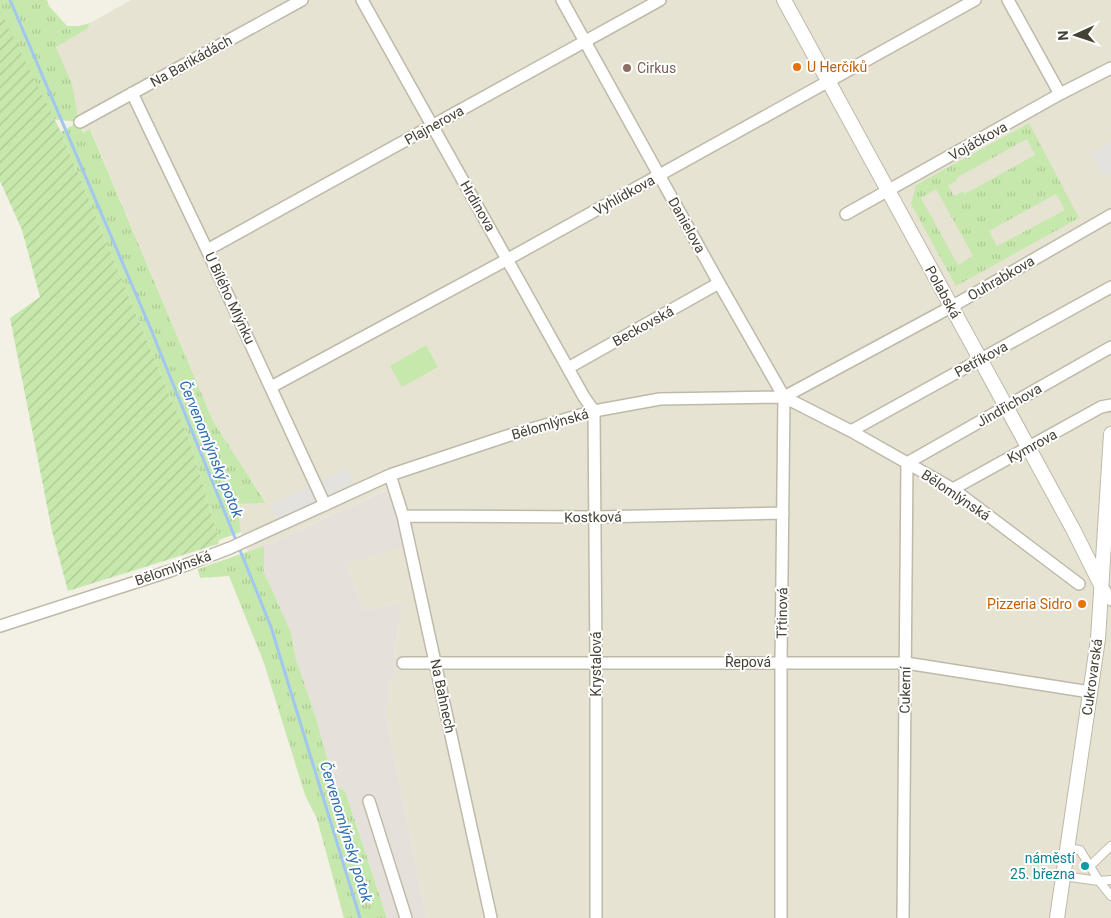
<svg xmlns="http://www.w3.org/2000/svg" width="1111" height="918" viewBox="0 0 1111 918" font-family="Roboto,sans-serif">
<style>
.residential{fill:#e7e3d3}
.industrial{fill:#e5e1da}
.grass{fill:url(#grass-tufts);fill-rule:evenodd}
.garden{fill:url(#garden-furrows)}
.pitch{fill:#c7e8ad}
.parking{fill:#e3e2de}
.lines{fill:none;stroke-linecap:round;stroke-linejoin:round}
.stream{stroke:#a1c7f0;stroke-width:3}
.pedestrian-casing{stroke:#beb9a8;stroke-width:10}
.minor-casing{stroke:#beb9a8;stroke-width:14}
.tertiary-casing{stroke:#beb9a8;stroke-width:16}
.pedestrian{stroke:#fff;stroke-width:8}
.minor{stroke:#fff;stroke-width:11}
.tertiary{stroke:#fff;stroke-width:14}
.food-dot{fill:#e8710a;stroke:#fff;stroke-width:2}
.education-dot{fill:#8d6e63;stroke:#fff;stroke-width:2}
.culture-dot{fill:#0f9aa8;stroke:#fff;stroke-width:2}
.labels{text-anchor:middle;stroke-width:4;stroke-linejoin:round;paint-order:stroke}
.street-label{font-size:14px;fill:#454135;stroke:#fff}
.food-label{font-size:14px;fill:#c56008;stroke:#fff;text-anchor:start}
.education-label{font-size:14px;fill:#785e54;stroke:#fff;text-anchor:start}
.culture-label{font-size:14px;fill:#0d838f;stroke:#fff;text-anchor:end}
.water-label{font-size:15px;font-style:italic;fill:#2d6cb2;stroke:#fff}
</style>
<defs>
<pattern id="grass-tufts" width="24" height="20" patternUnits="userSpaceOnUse" patternTransform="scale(1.25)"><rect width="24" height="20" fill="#c7e8ad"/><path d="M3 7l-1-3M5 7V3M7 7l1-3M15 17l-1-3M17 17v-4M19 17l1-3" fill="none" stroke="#acc895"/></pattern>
<pattern id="garden-furrows" width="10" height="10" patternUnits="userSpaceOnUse" patternTransform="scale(1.25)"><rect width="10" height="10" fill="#c7e8ad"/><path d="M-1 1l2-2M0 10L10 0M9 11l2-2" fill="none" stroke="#acc895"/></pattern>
</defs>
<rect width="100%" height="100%" fill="#f3f0e5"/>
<!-- residential -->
<path class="residential" d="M131,0H1111V918H427L385,710L387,706L391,678L397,676L394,652L404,602L364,610L346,564L390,488L264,546L248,552L241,532L237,504L266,502L213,421L91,130L84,133L56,46L87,29L90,23Z"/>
<!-- industrial -->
<path class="industrial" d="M391,488L399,516L404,546L346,564L364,610L404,602L394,651L397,676L391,678L387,707L385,710L427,918H387L345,791L335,787L315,715L295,656L291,632L264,572V546Z"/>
<!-- grass -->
<path class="grass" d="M0,0H47L49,6L67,26H79L90,23L87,29L56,47L72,84L79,122L83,133L90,129L213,421L266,503L237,504L241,532L219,540L188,435L171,399L61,132L78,122L51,119L0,25Z
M1029,123L1079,218L956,286L911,204L916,185ZM1027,139L1035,155L968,192L964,194L963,191L954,196L948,185L957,181L956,178ZM936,189L973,256L958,265L921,198ZM1056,194L1065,210L997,246L989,231Z
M264,546V572L291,632L295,656L315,715L335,786L345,791L387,918H344L317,819L305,795L264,663L229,576L200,578L198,569Z"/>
<!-- garden -->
<path class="garden" d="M0,11L61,132L171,399L188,435L219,540L218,544L68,591L52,531L10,318L40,297L22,230L0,181Z"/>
<!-- pitch -->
<path class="pitch" d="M426,345L438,367L402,387L390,366Z"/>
<!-- parking -->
<path class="parking" d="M1111,142V174H1103L1090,153Z
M347,468L354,483L277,520L270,505Z"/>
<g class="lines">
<!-- stream -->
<path class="stream" d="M10,0L150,327L271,627L360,918"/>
<!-- pedestrian casing -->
<g class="pedestrian-casing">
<path id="pedestrian" d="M1067,848L1080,850L1099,881L1111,896
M1090,866L1111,846
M1063,876L1099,881L1111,880"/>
</g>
<!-- minor casing -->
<g class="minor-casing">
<path id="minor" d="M362,0L584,397L594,411L596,663V918
M562,0L719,283L784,397
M1008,0L1060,94
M132,93L207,250L325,505
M80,122L302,0
M846,214L1060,94L1111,68
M207,250L660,0
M568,368L719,283
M271,387L508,259L975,0
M784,397L951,307L1111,215
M851,431L1111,287
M907,463L1111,347
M390,475L403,516L491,918
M953,489L1101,407L1111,405
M403,516L595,517L783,513
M1101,585L1111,600
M0,626L170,571L230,548L390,475L507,436L594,411L660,399L784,397L851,431L953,489L1079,584
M403,663H906L1090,692
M369,801L406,918
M781,918V662L784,397
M903,918L907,463"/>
</g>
<!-- tertiary casing -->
<g class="tertiary-casing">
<path id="tertiary" d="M784,0L1074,531L1101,585
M1057,918L1098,639L1111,434"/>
</g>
<!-- pedestrian -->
<use href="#pedestrian" class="pedestrian"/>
<!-- minor -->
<use href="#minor" class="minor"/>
<!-- tertiary -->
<use href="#tertiary" class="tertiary"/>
</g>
<!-- markers -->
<g class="food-dot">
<circle cx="797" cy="67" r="5"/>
<circle cx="1082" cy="604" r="5"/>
</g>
<circle class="education-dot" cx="627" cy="68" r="5"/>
<circle class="culture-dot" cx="1085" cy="866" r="5"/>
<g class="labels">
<!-- street labels -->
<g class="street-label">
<text transform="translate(191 61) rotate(-29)" y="5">Na Barikádách</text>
<text transform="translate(434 125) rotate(-29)" y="5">Plajnerova</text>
<text transform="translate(978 141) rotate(-29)" y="5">Vojáčkova</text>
<text transform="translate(624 195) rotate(-29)" y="5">Vyhlídkova</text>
<text transform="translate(478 206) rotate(60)" y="5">Hrdinova</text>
<text transform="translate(687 225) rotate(61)" y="5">Danielova</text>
<text transform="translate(1001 278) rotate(-30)" y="5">Ouhrabkova</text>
<text transform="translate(943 292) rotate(61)" y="5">Polabská</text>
<text transform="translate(230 298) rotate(65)" y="5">U Bílého Mlýnku</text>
<text transform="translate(643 326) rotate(-29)" y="5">Beckovská</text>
<text transform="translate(981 359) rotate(-29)" y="5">Petříkova</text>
<text transform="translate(1009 405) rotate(-30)" y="5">Jindřichova</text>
<text transform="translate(550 424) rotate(-16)" y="5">Bělomlýnská</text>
<text transform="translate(1032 446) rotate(-29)" y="5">Kymrova</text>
<text transform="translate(956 495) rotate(34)" y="5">Bělomlýnská</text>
<text transform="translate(593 517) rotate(-1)" y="5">Kostková</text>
<text transform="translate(173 568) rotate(-19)" y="5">Bělomlýnská</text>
<text transform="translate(782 613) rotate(-89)" y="5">Třtinová</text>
<text x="748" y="667">Řepová</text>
<text transform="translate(596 664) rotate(-90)" y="5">Krystalová</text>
<text transform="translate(1092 677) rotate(-82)" y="5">Cukrovarská</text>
<text transform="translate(905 690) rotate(-89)" y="5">Cukerní</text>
<text transform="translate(443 696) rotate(78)" y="5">Na Bahnech</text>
</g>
<!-- food labels -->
<g class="food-label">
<text x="807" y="72">U Herčíků</text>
<text x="1072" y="609" text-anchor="end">Pizzeria Sidro</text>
</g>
<!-- education labels -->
<g class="education-label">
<text x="637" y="73">Cirkus</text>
</g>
<!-- culture labels -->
<g class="culture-label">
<text x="1075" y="863">náměstí<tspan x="1075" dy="16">25. března</tspan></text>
</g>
<!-- water labels -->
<g class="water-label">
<text transform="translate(211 449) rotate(68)" y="5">Červenomlýnský potok</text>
<text transform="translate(346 832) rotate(73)" y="5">Červenomlýnský potok</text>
</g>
</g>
<!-- north arrow -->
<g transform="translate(1076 35) rotate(267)" stroke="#ffffff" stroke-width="4" paint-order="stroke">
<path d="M0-4L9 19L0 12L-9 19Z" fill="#454135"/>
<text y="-8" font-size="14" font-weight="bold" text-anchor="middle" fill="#454135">N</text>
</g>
</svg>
